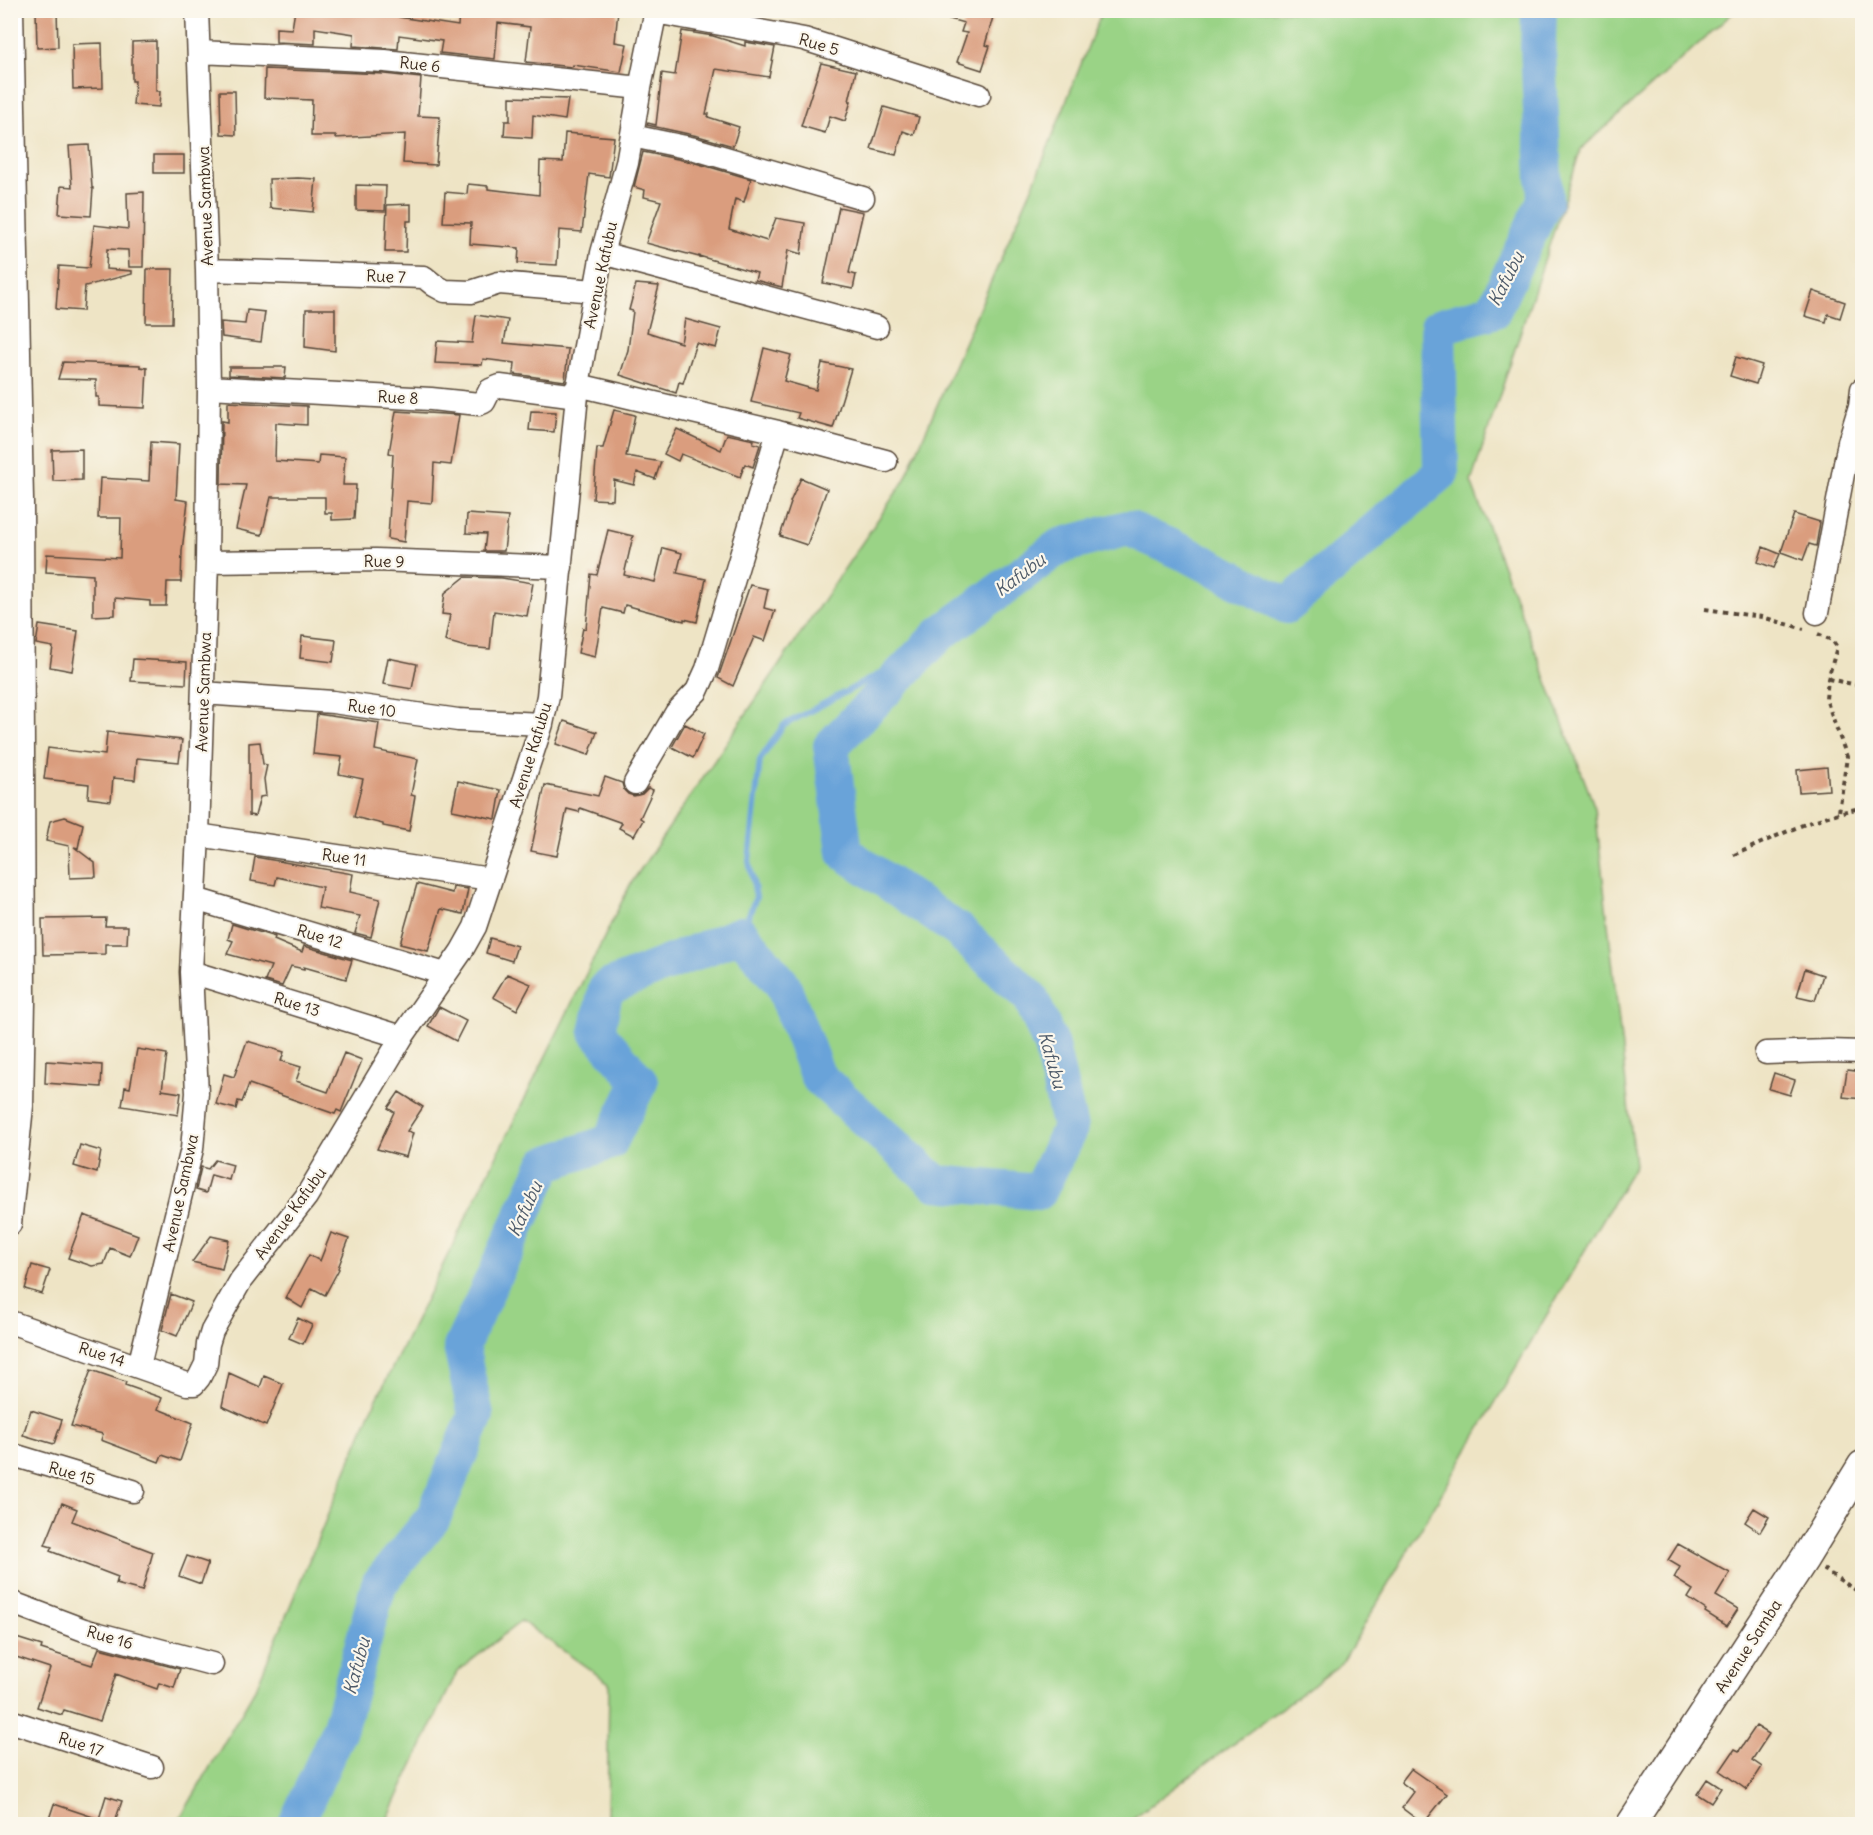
<svg xmlns="http://www.w3.org/2000/svg" width="1873" height="1835" viewBox="0 0 1873 1835" font-family="Delius,sans-serif">
<style>
.green{fill:#9ad386;stroke:#6a7e52;stroke-width:1.5}
.lines{fill:none;stroke-linecap:round;stroke-linejoin:round}
.stream{stroke:#69a3d9;stroke-width:6}
.river{stroke:#69a3d9;stroke-width:36}
.building{fill:#da9d7e}
.minor-casing{stroke:#564637;stroke-width:25}
.tertiary-casing{stroke:#564637;stroke-width:31}
.path{stroke:#564637;stroke-width:4;stroke-dasharray:4.5 4.5;stroke-linecap:butt}
.minor{stroke:#fff;stroke-width:22}
.tertiary{stroke:#fff;stroke-width:28}
.labels{text-anchor:middle;stroke-width:4.5;stroke-linejoin:round;paint-order:stroke}
.street-label{font-size:16px;fill:#3b2a1e;stroke:#fbf7ec}
.water-label{font-size:18px;font-style:italic;fill:#4d5a69;stroke:#fbf7ec}
</style>
<rect width="100%" height="100%" fill="#fbf7ec"/>
<filter id="ink" filterUnits="userSpaceOnUse"><feTurbulence type="fractalNoise" baseFrequency=".0167" numOctaves="2"/><feDisplacementMap in="SourceGraphic" scale="12" xChannelSelector="R" yChannelSelector="G"/><feConvolveMatrix kernelMatrix="1 2 1 2 8 2 1 2 1" color-interpolation-filters="sRGB"/></filter>
<filter id="wash" filterUnits="userSpaceOnUse"><feTurbulence type="fractalNoise" baseFrequency=".008" numOctaves="4" result="noise"/><feDisplacementMap in="SourceGraphic" scale="24" xChannelSelector="R" yChannelSelector="G"/><feGaussianBlur stdDeviation="1.35" result="paint"/><feColorMatrix in="noise" values="0 0 0 0 0 0 0 0 0 0 0 0 0 0 0 0 0 1.4 0 .05"/><feComposite in="paint" operator="in"/></filter>
<g filter="url(#wash)">
<rect width="100%" height="100%" fill="#eee4c5"/>
<!-- green -->
<path class="green" d="M1102,11H1735L1581,149L1471,482L1595,808L1635,1165L1342,1663L1125,1824H607L609,1683L521,1621L457,1672L385,1824H177L257,1686L370,1413L630,885L904,481L1034,183Z"/>
<g class="lines">
<!-- stream -->
<path class="stream" d="M741,934L756,897L749,861L760,760L784,725L926,649"/>
<!-- river -->
<path class="river" d="M296,1824L340,1727L379,1584L433,1518L476,1415L461,1347L546,1164L610,1142L640,1082L597,1032L606,988L741,934L783,985L818,1077L936,1183L1039,1192L1070,1128L1051,1046L1031,998L959,931L845,853L831,746L940,634L1060,546L1128,528L1191,556L1287,606L1441,473L1438,327L1493,311L1545,200L1538,48L1539,10"/>
</g>
<g id="blocks">
<!-- building -->
<path class="building" d="M36,10H57L58,47L37,48Z
M295,10H400L399,17L458,26L459,10H618L615,42L627,44L621,72L573,65L572,67L526,62L530,27L498,23L495,59L440,53L442,41L399,35L398,49L353,46L354,34L315,28V44L276,42V28L292,29Z
M935,10H995L985,45L990,46L982,70L957,62L967,33L961,32L964,23L935,15Z
M682,31L713,36L745,46V42L775,47L769,77L716,69L706,114H709L708,117L739,127L733,146L698,136L647,125L648,123L656,125L662,73L675,75Z
M156,41V91H160L159,107L133,105L135,81H132V42Z
M102,43L103,88L73,89L72,44Z
M821,63L856,71L849,101H851L845,121L830,116L825,133L801,126Z
M265,69L384,74L421,78L418,116L440,117L436,165L403,163L405,134L335,138L336,136H311L312,100L264,98Z
M220,91H235L236,135L221,134Z
M510,97L568,99L565,120L533,115L532,138L504,136L505,121H510Z
M884,107L919,117L914,135L903,131L896,155L871,149Z
M565,133L614,137L609,177L589,174L582,232L559,230L557,265L518,263L519,248L470,244L471,223L443,222L445,192L467,194L468,184L488,186V189L539,195L540,161L563,162Z
M89,145L92,188H93L91,216L59,214L61,186L72,187L69,146Z
M643,152L692,162L751,179L744,202L735,199L729,229L767,241L776,218L805,223L801,254L788,250L782,287L755,280L757,273L699,256V257L646,243L661,201L644,197L645,190L634,187Z
M154,155H184V173H154Z
M298,178L316,179L313,212L270,208L269,179Z
M356,185L386,186L385,211L356,210Z
M144,192L143,267H129L128,250L107,249L106,269L132,271V274L85,286L83,311L56,309L59,266L89,268L94,225L128,229L127,193Z
M411,204V221H407L406,252H385L387,205Z
M839,207L863,212L849,273L856,275L853,289L823,283Z
M147,269H173L172,323H146Z
M636,284L659,286L647,332L681,343L685,319L721,329L716,348L696,343L683,383L679,382L676,393L620,375L628,350L633,311L629,310Z
M1813,291L1845,302L1840,318L1828,314L1826,322L1805,316Z
M306,309H335V351L305,347Z
M247,310L265,312L261,342L222,337L221,322L245,324Z
M476,315L508,320L504,343L568,349L565,381L514,374L515,363L483,359L482,365L435,363L437,341L472,343Z
M764,348L791,355L784,381L816,390L822,363L851,369L833,428L797,418L799,413L751,402Z
M1736,357L1762,365L1756,384L1730,376Z
M63,362L140,365V367L147,368L145,408L99,406V397H96V380L58,379Z
M229,367H286L285,378L229,375Z
M228,402L307,406V425L276,423L275,461L318,464L319,455L345,457L343,485H356L354,519L332,520V513H325V497H271L262,535L236,529L246,485L221,484L222,421L228,422Z
M614,410L635,415L626,456L661,462L655,479L637,472L634,485L614,480L613,500L593,499L597,448H603Z
M396,411L459,415L451,465L434,463L432,503L407,501L404,542L388,539L393,454L389,453Z
M531,411L556,412L554,432L529,430Z
M677,429L721,450L727,434L754,440L753,443L760,445L753,467L745,464L740,477L681,454L678,461L664,454Z
M151,442L179,444L176,499L188,501L182,551L181,582H167L166,606H150V601L115,598V615L93,616V575L46,572L47,554L120,558L121,518H98L100,478L149,481Z
M82,449V480L53,481L52,450Z
M801,478L827,489L807,545L780,536L791,503L790,502Z
M467,514L508,517L504,551H484L486,534L466,533Z
M1794,514L1820,522L1816,546L1809,544L1803,560L1781,552Z
M608,530L633,536L624,575L655,582L663,548L682,553L677,573L706,579L697,622L684,619V621L625,605L623,613L603,608L595,657L578,653L583,628L586,629L591,574L597,575Z
M1763,547L1780,554L1774,568L1758,562Z
M465,577L502,578L533,583L527,616L494,611L490,649L466,647L445,641L450,615L442,614L445,593Z
M750,585L768,589L764,608L775,611L765,641L754,637L733,686L718,678Z
M39,625L78,631L72,671L50,667L53,647L36,644Z
M302,636L336,640L333,662L300,658Z
M388,658L417,664L412,689L383,684Z
M133,659L187,662L186,684L131,681Z
M317,714L379,723L375,750L418,759L411,795L415,796L409,831L383,826V824L354,817L363,779L339,774L342,757L313,754Z
M564,721L597,732L589,755L556,744Z
M685,724L704,734L693,758L672,747Z
M107,732L182,740L179,762L137,758L135,780L113,778L111,801L88,798L89,784L44,779L48,748L105,755Z
M260,742L263,764L267,765L264,779L266,796L260,797L255,816L249,815V743Z
M1827,767L1829,790L1799,792L1797,770Z
M605,777L622,783L624,790L628,794L634,796L642,794L648,788L653,790L640,818L643,820L634,836L619,828L622,823L580,808L579,812L567,809L557,856L531,851L545,785L598,796Z
M458,781L501,790L496,819L452,810Z
M65,817L83,824L78,848L74,847L95,863L96,877L70,878L69,846L46,841L50,821Z
M255,857L353,874L350,892L380,899L371,937L355,933L360,916L318,908L322,887L277,877L275,885L251,881Z
M417,884L452,893L453,887L468,889L463,914L441,909L428,951L400,944Z
M106,918L105,926H128L127,944H105V954L43,955L42,919Z
M232,924L275,937L274,940L302,952L304,946L352,960L346,979L304,967V969L291,966L282,986L265,981L271,966L227,954L233,941L228,939Z
M490,938L517,946L512,961L486,953Z
M1805,969L1823,975L1815,1000L1797,996Z
M507,974L531,984L517,1010L493,997Z
M439,1007L466,1021L456,1041L428,1026Z
M247,1041L284,1052L281,1061L301,1067L296,1081L328,1092L344,1053L362,1060L341,1112L337,1110L335,1114L249,1084L242,1102L238,1101L236,1109L216,1104L224,1074L234,1077Z
M137,1049L167,1054L162,1090L181,1093L178,1115L122,1106L125,1087L130,1088Z
M46,1061L102,1065L101,1087L45,1083Z
M1847,1070L1863,1072V1099L1843,1097Z
M1774,1073L1795,1080L1790,1095L1769,1089Z
M399,1092L423,1107L407,1131L413,1133L406,1157L377,1149L394,1112L388,1108Z
M80,1145L101,1151L97,1173L74,1166Z
M215,1160L233,1165L229,1180L211,1175L206,1193L196,1190L201,1167L208,1169Z
M84,1215L138,1235L130,1256L110,1248L104,1264L92,1266L68,1258Z
M331,1233L349,1239L338,1268L339,1269L325,1295L312,1288L302,1308L286,1298L309,1255L320,1261Z
M211,1236L229,1240L222,1269L192,1262Z
M32,1265L50,1270L42,1294L25,1289Z
M171,1294L192,1302L177,1336L162,1330Z
M298,1318L312,1325L303,1344L289,1338Z
M91,1370L126,1382L125,1385L162,1398L158,1409L193,1423L180,1461L162,1455L159,1462L101,1440L103,1434L71,1426Z
M229,1373L260,1387L264,1376L283,1384L266,1426L222,1406Z
M31,1410L62,1420L54,1444L23,1435Z
M62,1503L77,1509L72,1521L153,1552L142,1591L116,1584L118,1577L50,1551L52,1547L45,1545Z
M1754,1508L1769,1517L1760,1532L1745,1522Z
M1678,1544L1730,1573L1716,1596L1738,1609L1727,1626L1705,1612L1706,1610L1688,1598L1693,1590L1674,1578L1680,1567L1668,1560Z
M187,1556L208,1563L201,1584L179,1576Z
M10,1636L42,1646L41,1649L92,1665L99,1648L180,1669L174,1688L159,1683L157,1689L116,1674L100,1721L64,1710L62,1715L37,1707L50,1668L10,1655Z
M1756,1726L1769,1734L1752,1760L1762,1767L1747,1790L1720,1771L1735,1749L1739,1751Z
M1411,1769L1447,1794L1423,1824L1402,1808L1414,1792L1401,1782Z
M1707,1779L1721,1788L1711,1803L1697,1794Z
M106,1796L122,1801L114,1824H66L49,1819L54,1804L99,1819Z"/>
</g>
</g>
<g filter="url(#ink)">
<use href="#blocks" fill-opacity="0" stroke="#564637" stroke-width="1.5"/>
<g class="lines">
<!-- minor casing -->
<g class="minor-casing">
<path id="minor" d="M655,12L804,39L979,95
M199,52L385,61L640,88
M632,136L695,149L863,198
M602,253L877,327
M207,270L424,277L434,285L445,291L471,292L499,283L595,291
M578,385L778,432L886,461
M209,387L431,399L479,404L484,402L490,390L500,386L577,396
M207,562L376,560L561,567
M1817,613L1849,442L1860,406L1862,389
M203,693L333,702L458,720L542,724
M635,783L676,713L697,691L707,669L778,432
M198,835L490,879
M195,899L445,974
M191,972L402,1037
M1766,1053L1829,1051L1862,1052
M10,1224L22,1106L24,1001L22,499L12,10
M10,1322L187,1384H194L199,1378L206,1364L208,1344L212,1331L241,1280L306,1197L402,1037L461,952L475,927L542,724L548,696L578,385L602,253L627,163L640,88L656,10
M139,1366L192,1149L197,1093L191,972L198,835L207,562L209,387L207,270L197,10
M10,1454L133,1491
M10,1602L84,1630L212,1664
M10,1721L152,1767"/>
</g>
<!-- tertiary casing -->
<g class="tertiary-casing">
<path id="tertiary" d="M1631,1824L1805,1558L1862,1465"/>
</g>
<!-- path -->
<path class="path" d="M1705,609L1762,617L1804,629
M1818,634L1832,640L1837,647L1828,679L1826,699L1847,757L1839,812
M1828,679L1862,686
M1734,855C1776,837 1817,815 1862,808
M1823,1569L1862,1594"/>
<!-- minor -->
<use href="#minor" class="minor"/>
<!-- tertiary -->
<use href="#tertiary" class="tertiary"/>
</g>
</g>
<g class="labels">
<!-- street labels -->
<g class="street-label">
<text transform="translate(819 44) rotate(16)" y="6">Rue 5</text>
<text transform="translate(420 64) rotate(6)" y="6">Rue 6</text>
<text transform="translate(205 206) rotate(-92)" y="6">Avenue Sambwa</text>
<text transform="translate(600 275) rotate(-78)" y="6">Avenue Kafubu</text>
<text transform="translate(386 276) rotate(2)" y="6">Rue 7</text>
<text transform="translate(398 397) rotate(3)" y="6">Rue 8</text>
<text transform="translate(384 561) rotate(1)" y="6">Rue 9</text>
<text transform="translate(203 692) rotate(-88)" y="6">Avenue Sambwa</text>
<text transform="translate(372 708) rotate(8)" y="6">Rue 10</text>
<text transform="translate(530 755) rotate(-73)" y="6">Avenue Kafubu</text>
<text transform="translate(344 857) rotate(8)" y="6">Rue 11</text>
<text transform="translate(320 936) rotate(17)" y="6">Rue 12</text>
<text transform="translate(297 1004) rotate(17)" y="6">Rue 13</text>
<text transform="translate(180 1193) rotate(-78)" y="6">Avenue Sambwa</text>
<text transform="translate(290 1213) rotate(-54)" y="6">Avenue Kafubu</text>
<text transform="translate(102 1354) rotate(18)" y="6">Rue 14</text>
<text transform="translate(72 1473) rotate(16)" y="6">Rue 15</text>
<text transform="translate(110 1637) rotate(16)" y="6">Rue 16</text>
<text transform="translate(1748 1646) rotate(-57)" y="6">Avenue Samba</text>
<text transform="translate(81 1744) rotate(18)" y="6">Rue 17</text>
</g>
<!-- water labels -->
<g class="water-label">
<text transform="translate(1506 279) rotate(-63)" y="6">Kafubu</text>
<text transform="translate(1020 575) rotate(-37)" y="6">Kafubu</text>
<text transform="translate(1052 1060) rotate(74)" y="6">Kafubu</text>
<text transform="translate(525 1209) rotate(-65)" y="6">Kafubu</text>
<text transform="translate(357 1666) rotate(-75)" y="6">Kafubu</text>
</g>
</g>
<!-- margin -->
<rect width="1873" height="1835" fill="none" stroke="#fbf7ec" stroke-width="36"/>
</svg>
